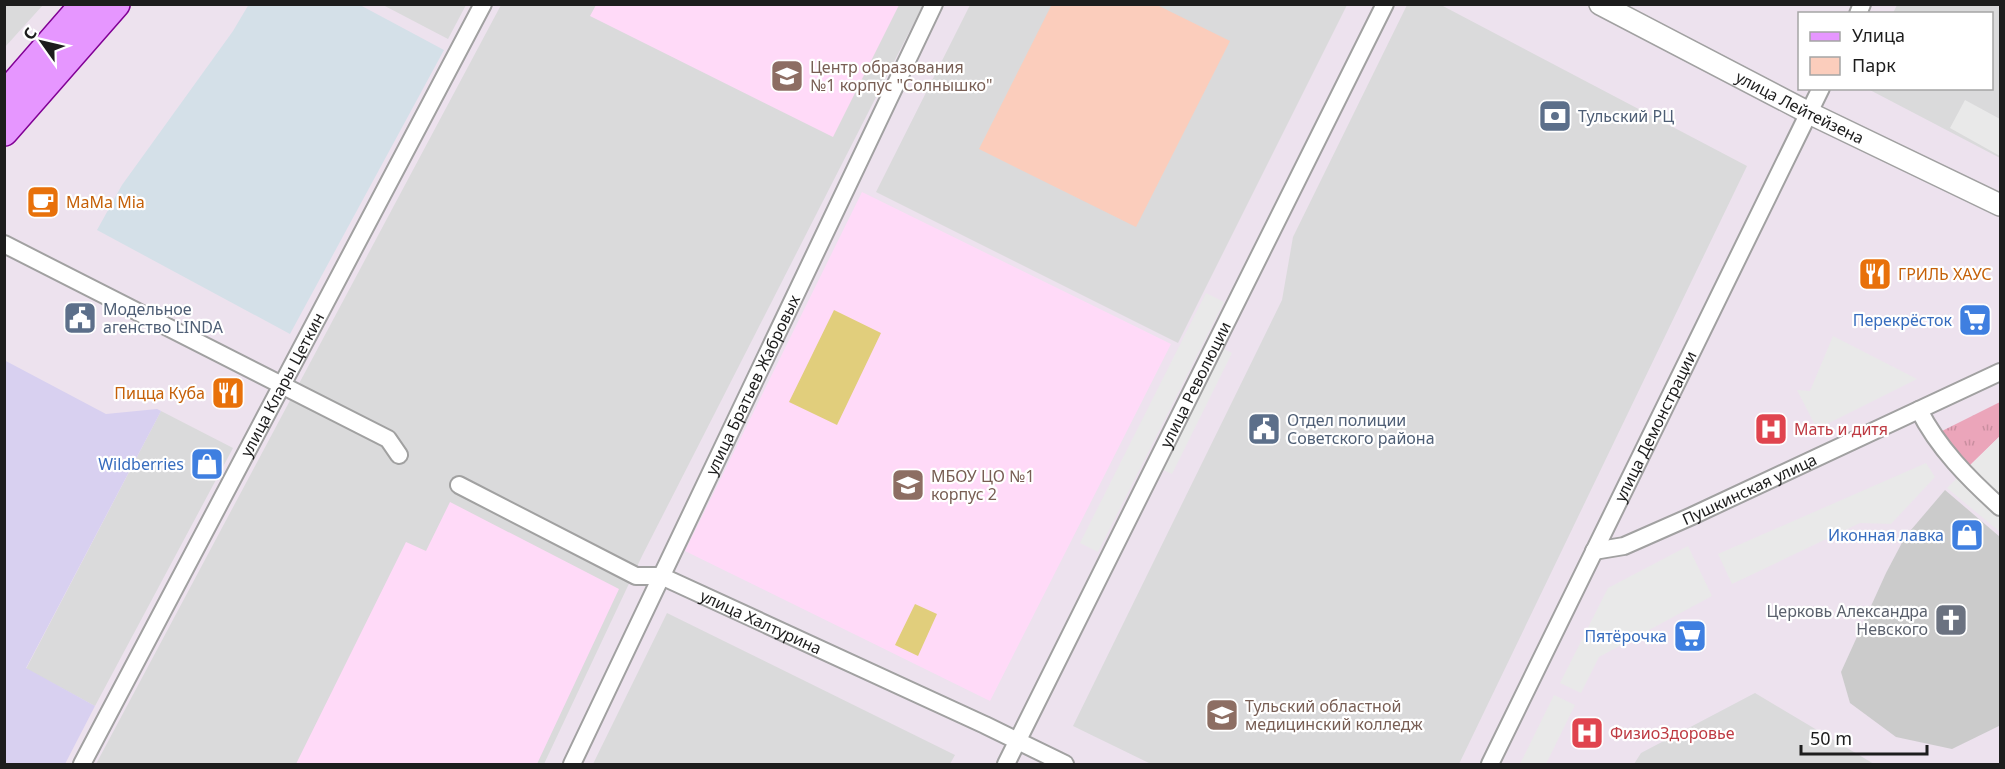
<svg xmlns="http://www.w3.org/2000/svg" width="2005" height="769" viewBox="0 0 2005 769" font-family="'Noto Sans',sans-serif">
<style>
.residential{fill:#dadadb}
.commercial{fill:#d8d0f0}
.industrial{fill:#d4e0e8}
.education{fill:#ffdaf8}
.religious{fill:#cbcbcb}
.grass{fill:url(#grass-tufts)}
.park{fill:#fbcdbc}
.pitch{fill:#e1ce7c}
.parking{fill:#e9e9e9}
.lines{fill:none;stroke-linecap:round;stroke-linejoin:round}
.minor-casing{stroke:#a1a1a1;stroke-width:20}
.tertiary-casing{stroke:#a1a1a1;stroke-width:24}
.primary-casing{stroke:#810095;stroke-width:30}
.minor{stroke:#fff;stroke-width:16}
.tertiary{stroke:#fff;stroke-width:21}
.primary{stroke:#e696ff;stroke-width:27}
.labels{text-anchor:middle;stroke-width:4.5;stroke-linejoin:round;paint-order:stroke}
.education-label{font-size:16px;fill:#785e54;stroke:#fff;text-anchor:start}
.street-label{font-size:16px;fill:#1d1d1d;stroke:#fff}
.service-label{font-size:16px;fill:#4e5e75;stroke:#fff;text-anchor:start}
.food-label{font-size:16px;fill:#c56008;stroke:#fff;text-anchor:start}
.shop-label{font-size:16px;fill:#366cbe;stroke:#fff;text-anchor:end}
.health-label{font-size:16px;fill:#be3a42;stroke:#fff;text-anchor:start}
.worship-label{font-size:16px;fill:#5b616d;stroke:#fff;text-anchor:end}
</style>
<defs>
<pattern id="grass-tufts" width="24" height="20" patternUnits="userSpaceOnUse" patternTransform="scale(1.5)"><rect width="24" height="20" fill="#eba5ba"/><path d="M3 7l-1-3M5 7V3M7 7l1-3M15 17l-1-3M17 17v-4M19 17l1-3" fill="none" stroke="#c98e9f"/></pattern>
</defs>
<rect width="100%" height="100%" fill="#ede2ee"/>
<!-- residential -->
<path class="residential" d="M5,4L43,5L5,47L4,5Z
M383,5H466L448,39Z
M501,5H923L642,556L544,764H96Z
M970,5H1347L1178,343L876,192Z
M1407,5H1441L1747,166L1459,764H1151L1073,726L1282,300L1293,237Z
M1897,5H2000V158L1868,89L1992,88V14L1893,13Z
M161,411L233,448L95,706L26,669Z
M667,613L955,755L950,764H593Z
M1755,693L1874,764H1634L1641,753Z"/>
<!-- commercial -->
<path class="commercial" d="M4,360L106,414L157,409L161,411L26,668L95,706L65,764H5Z"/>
<!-- industrial -->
<path class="industrial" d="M249,4L360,5L444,50L290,334L97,230L122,185L233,31Z"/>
<!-- education -->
<path class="education" d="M596,5V4L899,5L833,137L590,16Z
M862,192L1171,344L990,701L685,551Z
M450,502L619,589L537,764H296L406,542L426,551Z"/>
<!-- religious -->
<path class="religious" d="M1945,490L2000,537V722L1999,726L1952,749L1896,737L1850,703L1841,672L1886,573L1905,537Z"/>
<!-- grass -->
<path class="grass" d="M2000,402V436L1968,467L1940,432Z"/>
<!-- park -->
<path class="park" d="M1052,4L1157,5L1230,41L1136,227L979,149Z"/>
<!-- pitch -->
<path class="pitch" d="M834,310L881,333L837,425L789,402Z
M915,604L937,614L918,656L895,645Z"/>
<!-- parking -->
<path class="parking" d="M1965,100L2000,119V156L1950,128Z
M1206,293L1224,302L1098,552L1080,543Z
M1833,336L1917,379L1817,429L1797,390L1810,391Z
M1216,345L1232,353L1172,474L1156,467Z
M2000,436V532L1947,488Z
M1926,463L1935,477L1891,524L1860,523L1732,584L1718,554Z
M1688,546L1712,596L1599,657L1581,693L1560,683L1608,588Z
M1554,695L1575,705L1546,764H1520Z"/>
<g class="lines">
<!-- minor casing -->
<g class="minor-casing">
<g id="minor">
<path d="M1858,14L1862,4"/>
<path d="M4,244L388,439L399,455"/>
<path d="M1919,410C1938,448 1969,479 2000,507"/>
<path id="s1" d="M459,485L636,576H661L985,725L1065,764"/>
<path id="s2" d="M1594,551L1624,546L1692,516L2000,372"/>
<path id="s3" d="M82,764L483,4"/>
<path id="s4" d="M572,764L934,4"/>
<path id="s5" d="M1006,764L1385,4"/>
<path id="s6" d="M1490,764L1821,88"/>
</g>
</g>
<!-- tertiary casing -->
<g class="tertiary-casing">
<g id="tertiary">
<path id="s7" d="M1600,4L1809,113L2000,205"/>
</g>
</g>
<!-- primary casing -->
<g class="primary-casing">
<path id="primary" d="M4,96L84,4
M4,132L116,4"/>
</g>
<!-- minor -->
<use href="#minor" class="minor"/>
<!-- tertiary -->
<use href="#tertiary" class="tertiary"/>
<!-- primary -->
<use href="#primary" class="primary"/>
</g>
<!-- icons -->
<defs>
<g id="school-square" transform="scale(1.725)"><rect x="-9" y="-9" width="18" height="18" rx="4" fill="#8d6e63" stroke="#fff"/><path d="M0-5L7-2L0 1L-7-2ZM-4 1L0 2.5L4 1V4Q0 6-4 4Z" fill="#fff"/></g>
<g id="bank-square" transform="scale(1.725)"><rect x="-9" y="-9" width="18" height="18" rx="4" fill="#5c6f8a" stroke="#fff"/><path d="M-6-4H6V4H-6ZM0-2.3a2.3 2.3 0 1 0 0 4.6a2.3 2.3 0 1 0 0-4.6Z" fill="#fff"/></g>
<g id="cafe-square" transform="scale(1.725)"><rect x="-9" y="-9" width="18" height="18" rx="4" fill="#e8710a" stroke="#fff"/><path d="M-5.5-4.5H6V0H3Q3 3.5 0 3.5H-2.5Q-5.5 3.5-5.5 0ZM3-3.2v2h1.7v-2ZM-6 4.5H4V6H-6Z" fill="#fff"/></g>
<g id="restaurant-square" transform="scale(1.725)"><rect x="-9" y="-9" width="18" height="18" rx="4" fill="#e8710a" stroke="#fff"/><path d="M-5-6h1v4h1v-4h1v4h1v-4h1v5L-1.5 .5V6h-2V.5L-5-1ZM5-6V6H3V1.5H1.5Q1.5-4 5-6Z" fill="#fff"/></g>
<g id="civic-square" transform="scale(1.725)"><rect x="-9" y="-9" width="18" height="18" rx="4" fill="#5c6f8a" stroke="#fff"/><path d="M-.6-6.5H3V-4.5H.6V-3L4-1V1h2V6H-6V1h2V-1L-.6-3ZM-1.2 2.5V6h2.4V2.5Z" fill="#fff"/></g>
<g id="supermarket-square" transform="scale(1.725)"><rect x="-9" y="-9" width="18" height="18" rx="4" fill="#3f7fe0" stroke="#fff"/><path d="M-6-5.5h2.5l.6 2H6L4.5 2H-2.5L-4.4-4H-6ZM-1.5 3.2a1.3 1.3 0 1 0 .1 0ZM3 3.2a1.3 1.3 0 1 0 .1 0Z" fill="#fff"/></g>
<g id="hospital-square" transform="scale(1.725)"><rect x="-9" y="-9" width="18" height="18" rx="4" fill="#e0444e" stroke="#fff"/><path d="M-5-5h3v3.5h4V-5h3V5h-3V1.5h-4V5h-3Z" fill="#fff"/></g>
<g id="shop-square" transform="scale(1.725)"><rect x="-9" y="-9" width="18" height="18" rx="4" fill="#3f7fe0" stroke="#fff"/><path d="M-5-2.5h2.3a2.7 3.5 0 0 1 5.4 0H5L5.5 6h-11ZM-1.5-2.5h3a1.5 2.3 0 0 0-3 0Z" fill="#fff"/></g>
<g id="church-square" transform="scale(1.725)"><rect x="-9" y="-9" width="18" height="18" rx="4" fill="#6b7280" stroke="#fff"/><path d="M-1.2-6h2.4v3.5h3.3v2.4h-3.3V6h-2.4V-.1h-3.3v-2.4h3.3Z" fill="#fff"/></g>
<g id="university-square" transform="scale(1.725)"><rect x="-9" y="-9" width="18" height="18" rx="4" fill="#8d6e63" stroke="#fff"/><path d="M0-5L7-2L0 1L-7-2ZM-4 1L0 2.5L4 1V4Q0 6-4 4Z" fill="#fff"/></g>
</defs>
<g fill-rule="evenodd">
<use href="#school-square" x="787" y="76"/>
<use href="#bank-square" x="1555" y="116"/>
<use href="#cafe-square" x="43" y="202"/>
<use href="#restaurant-square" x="1875" y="274"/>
<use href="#civic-square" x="80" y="318"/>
<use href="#supermarket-square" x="1975" y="320"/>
<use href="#restaurant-square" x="228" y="393"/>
<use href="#civic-square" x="1264" y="429"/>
<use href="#hospital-square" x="1771" y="429"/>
<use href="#shop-square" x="207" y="464"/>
<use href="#school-square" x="908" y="485"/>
<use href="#shop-square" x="1967" y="535"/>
<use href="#church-square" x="1951" y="620"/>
<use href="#supermarket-square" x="1690" y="636"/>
<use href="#university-square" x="1222" y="715"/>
<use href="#hospital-square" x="1587" y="733"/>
</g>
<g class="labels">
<!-- education labels -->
<g class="education-label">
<text x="810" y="73">Центр образования<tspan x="810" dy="18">№1 корпус "Солнышко"</tspan></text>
<text x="931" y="482">МБОУ ЦО №1<tspan x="931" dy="18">корпус 2</tspan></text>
<text x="1245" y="712">Тульский областной<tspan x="1245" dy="18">медицинский колледж</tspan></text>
</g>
<!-- street labels -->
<g class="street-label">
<text dy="6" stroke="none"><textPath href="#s7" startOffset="225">улица Лейтейзена</textPath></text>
<text dy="6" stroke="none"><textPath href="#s4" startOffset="420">улица Братьев Жабровых</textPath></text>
<text dy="6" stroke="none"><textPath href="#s5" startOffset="424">улица Революции</textPath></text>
<text dy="6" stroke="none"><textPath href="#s3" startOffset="429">улица Клары Цеткин</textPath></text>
<text dy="6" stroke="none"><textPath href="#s6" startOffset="376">улица Демонстрации</textPath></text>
<text dy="6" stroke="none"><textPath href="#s2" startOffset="168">Пушкинская улица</textPath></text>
<text dy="6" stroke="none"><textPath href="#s1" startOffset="334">улица Халтурина</textPath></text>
</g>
<!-- service labels -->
<g class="service-label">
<text x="1578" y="122">Тульский РЦ</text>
<text x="103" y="315">Модельное<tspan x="103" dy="18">агенство LINDA</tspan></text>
<text x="1287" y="426">Отдел полиции<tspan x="1287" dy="18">Советского района</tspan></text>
</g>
<!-- food labels -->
<g class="food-label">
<text x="66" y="208">MaMa Mia</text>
<text x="1898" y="280">ГРИЛЬ ХАУС</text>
<text x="205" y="399" text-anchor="end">Пицца Куба</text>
</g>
<!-- shop labels -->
<g class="shop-label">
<text x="1952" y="326">Перекрёсток</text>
<text x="184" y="470">Wildberries</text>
<text x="1944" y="541">Иконная лавка</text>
<text x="1667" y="642">Пятёрочка</text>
</g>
<!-- health labels -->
<g class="health-label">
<text x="1794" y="435">Мать и дитя</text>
<text x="1610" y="739">ФизиоЗдоровье</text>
</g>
<!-- worship labels -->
<g class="worship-label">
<text x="1928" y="617">Церковь Александра<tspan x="1928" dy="18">Невского</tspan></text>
</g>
</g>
<!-- border -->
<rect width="2005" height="769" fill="none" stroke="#1d1d1d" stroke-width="12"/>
<!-- legend -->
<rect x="1798" y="12" width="195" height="78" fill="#ffffff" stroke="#a5a5a5" stroke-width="1.5"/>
<rect x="1810" y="32" width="30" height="9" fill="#e696ff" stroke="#a5a5a5" stroke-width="1.5"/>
<text x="1852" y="42" font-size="18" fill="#1d1d1d">Улица</text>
<rect x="1810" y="57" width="30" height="18" fill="#fbcdbc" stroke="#a5a5a5" stroke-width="1.5"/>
<text x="1852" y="72" font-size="18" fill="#1d1d1d">Парк</text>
<!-- north arrow -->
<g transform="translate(42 42) rotate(304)" stroke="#ffffff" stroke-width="4.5" paint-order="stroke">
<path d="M0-4.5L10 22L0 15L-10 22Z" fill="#1d1d1d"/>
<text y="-9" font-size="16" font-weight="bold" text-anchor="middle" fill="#1d1d1d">С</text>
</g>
<!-- scale -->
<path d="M1801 745v9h126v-9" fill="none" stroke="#1d1d1d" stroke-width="3"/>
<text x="1810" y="745" font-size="18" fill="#1d1d1d" stroke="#ffffff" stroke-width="4.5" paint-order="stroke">50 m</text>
</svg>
